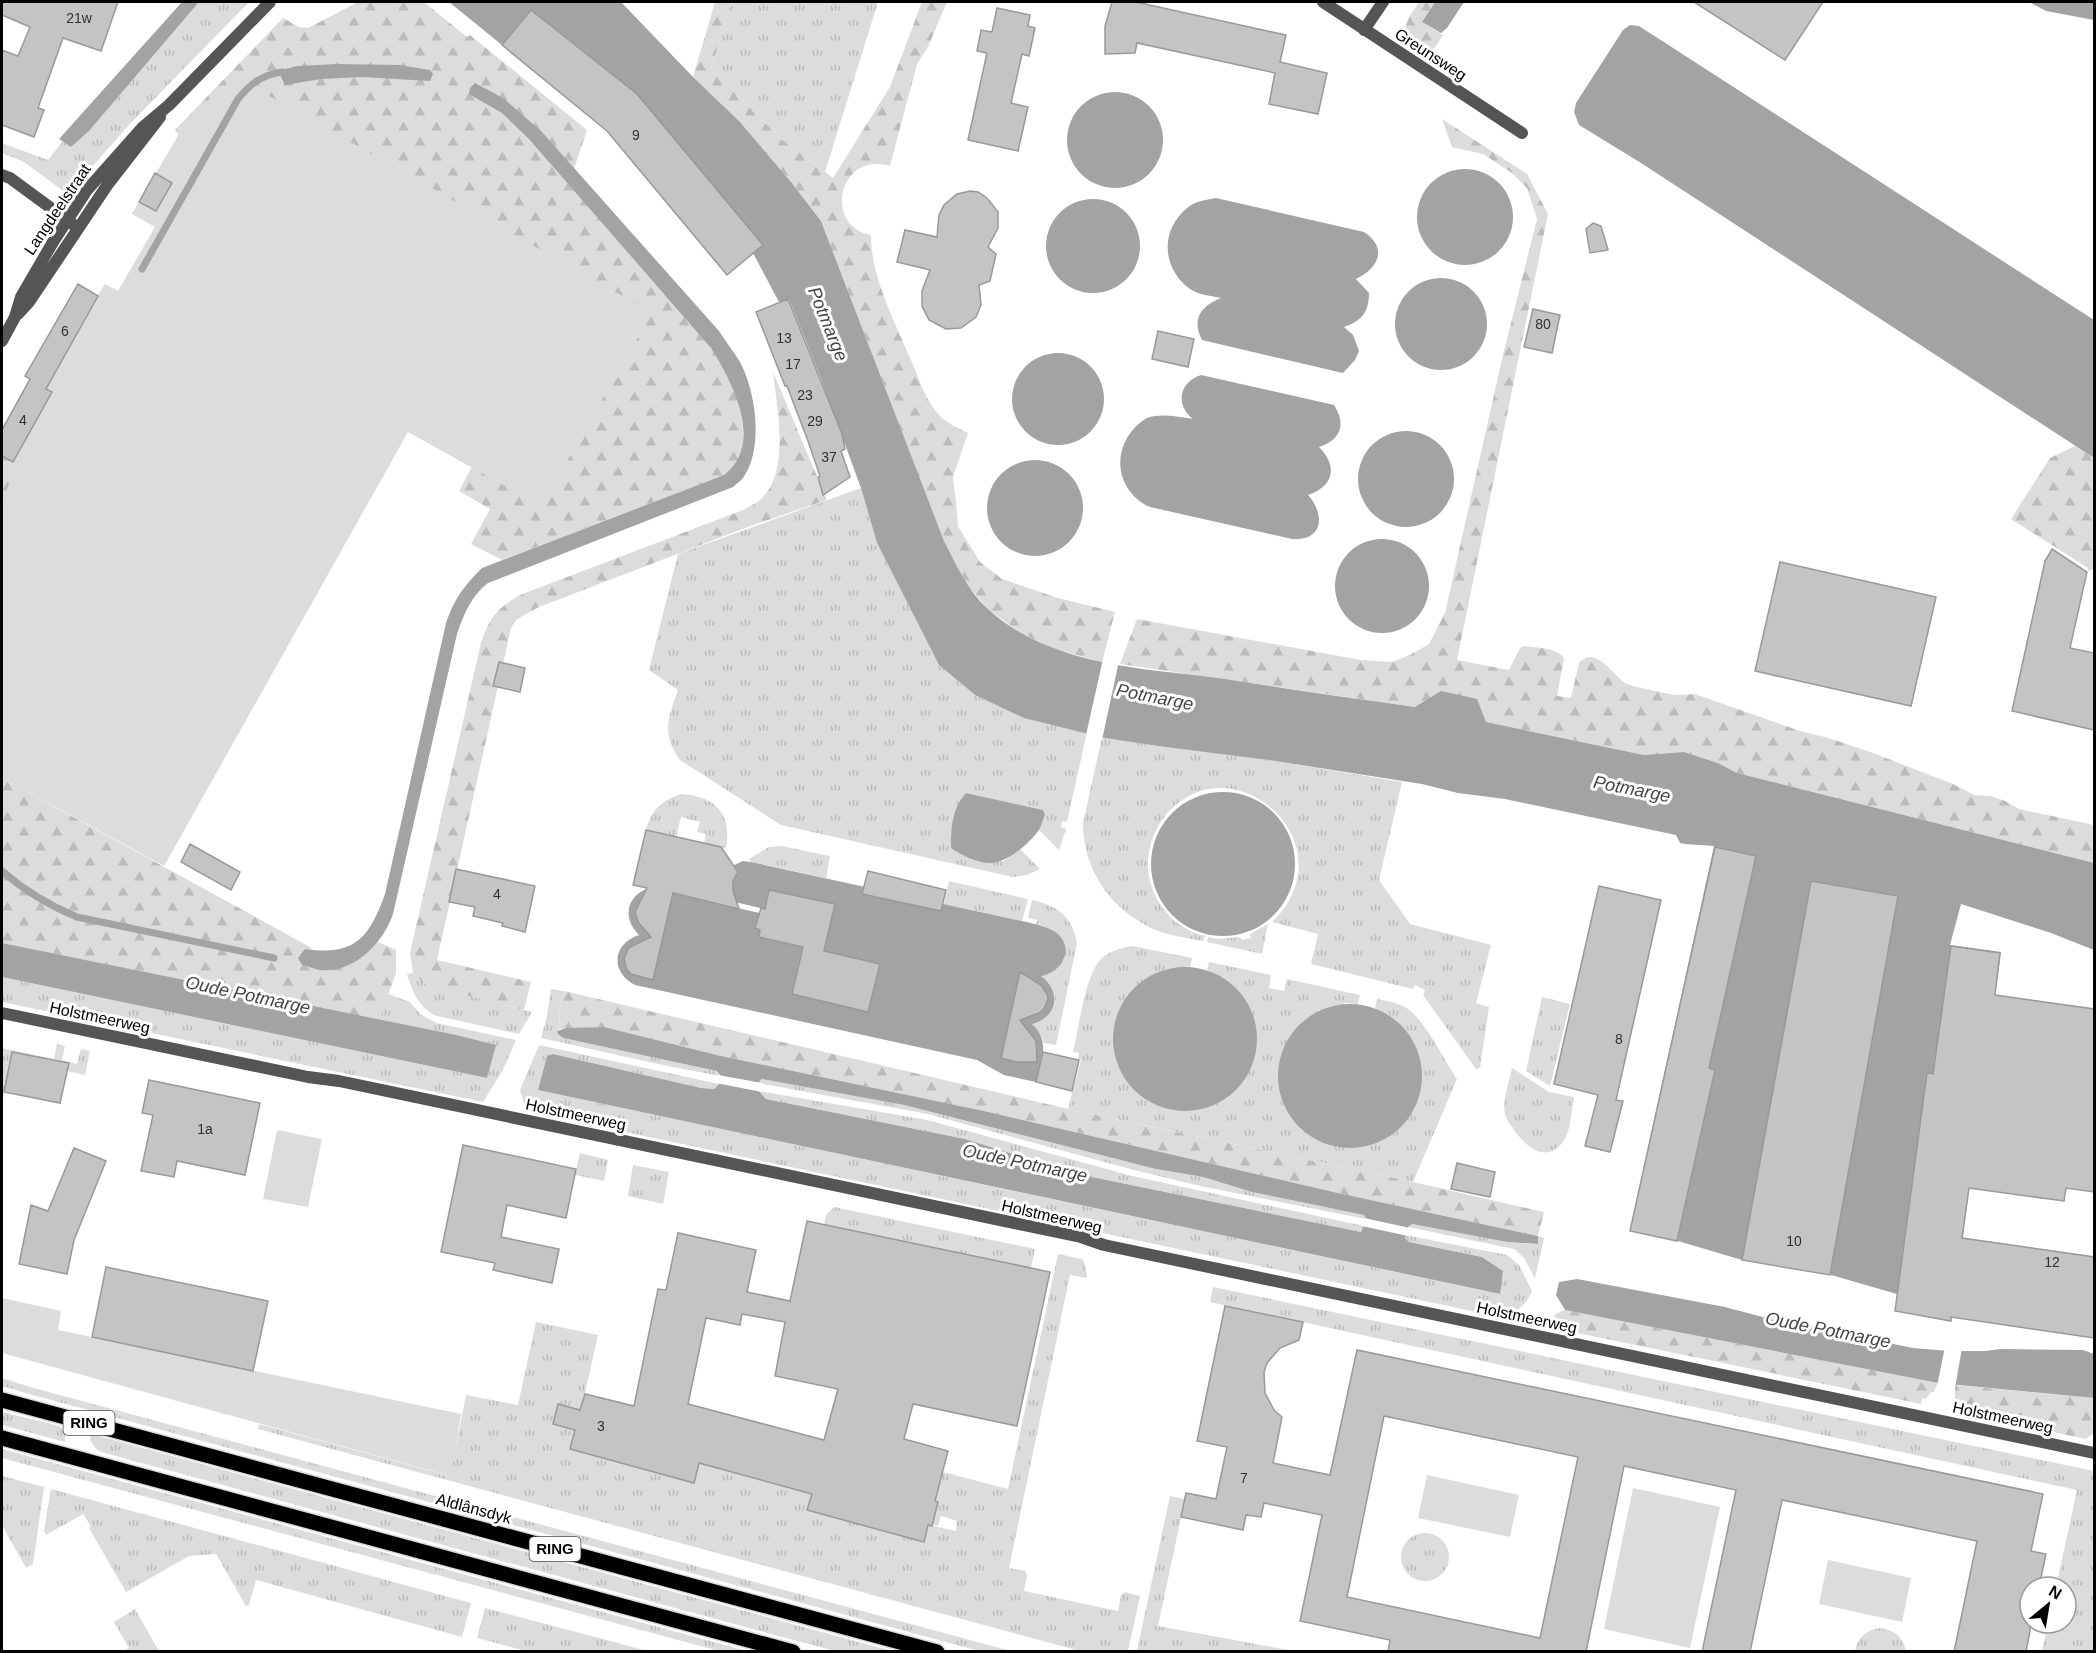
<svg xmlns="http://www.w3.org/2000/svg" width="2096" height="1653" viewBox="0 0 2096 1653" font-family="Arial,sans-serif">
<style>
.grass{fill:url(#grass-tufts)}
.forest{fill:url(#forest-firs)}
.green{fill:#dcdcdc}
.water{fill:#a3a3a3;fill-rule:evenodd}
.pier{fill:#fff}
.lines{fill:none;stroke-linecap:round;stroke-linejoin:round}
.stream{stroke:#a3a3a3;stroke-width:7}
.building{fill:#c4c4c4;stroke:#999;stroke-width:1.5;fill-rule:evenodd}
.primary-casing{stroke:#dbdbdb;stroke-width:18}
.minor{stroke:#555;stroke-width:12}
.tertiary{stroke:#555;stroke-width:12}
.primary{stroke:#000;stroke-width:15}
.labels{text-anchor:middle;stroke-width:6;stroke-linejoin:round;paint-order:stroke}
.number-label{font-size:14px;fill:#313131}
.shield{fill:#fff;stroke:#4c4c4c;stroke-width:1.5}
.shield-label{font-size:15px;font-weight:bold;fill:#000}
.street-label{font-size:16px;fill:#000;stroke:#fff}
.water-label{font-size:18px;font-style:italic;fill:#444;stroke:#fff}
</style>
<defs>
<pattern id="grass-tufts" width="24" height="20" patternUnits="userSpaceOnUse" patternTransform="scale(1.5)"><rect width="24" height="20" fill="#dcdcdc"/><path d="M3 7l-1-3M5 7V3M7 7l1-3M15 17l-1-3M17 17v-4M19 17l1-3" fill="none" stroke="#bbb"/></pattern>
<pattern id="forest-firs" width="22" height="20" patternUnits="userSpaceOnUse" patternTransform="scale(1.5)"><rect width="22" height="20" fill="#dcdcdc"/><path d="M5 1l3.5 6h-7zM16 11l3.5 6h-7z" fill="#bbb"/></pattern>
</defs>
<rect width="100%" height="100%" fill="#fff"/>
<!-- grass -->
<path class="grass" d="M199,2H249L128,126L92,167L70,196L24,162L2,153V143L48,160L63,141L71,147L89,131Z
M732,2H878L825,172L781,139L711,68Z
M861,488L877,543L939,665L975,695L1024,717L1087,732L1067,822L1062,821L1061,827L1066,829L1059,850L1039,830L1045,815L1043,810L967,793L1002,862L1020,849L1040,869L1027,875L1013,877L781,825L680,760C661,733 668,719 678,690L649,670L678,554Z
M1102,737L1165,747L1275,761L1402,782L1379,880L1410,924L1491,945L1476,1003L1489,1007L1480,1068L1476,1069L1423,995L1425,990L1415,985L1413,989L1311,964L1318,934L1272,922C1354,843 1227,733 1162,820C1150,837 1145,860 1150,881C1157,908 1177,929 1205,936L1203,941C1188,938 1172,936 1158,931C1112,912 1083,871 1083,823Z
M681,794C715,796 732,813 726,848L704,844L706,834L697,832L700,822L681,817L676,837L646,830C651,810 661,801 681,794Z
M781,846L830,856L826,878L751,862L749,859L769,847Z
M949,881L1028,899L1022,921L944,904Z
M1032,900C1058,906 1072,916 1077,943L1056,1045L1044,1043L1042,1037L1032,1024C1037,1020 1048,1016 1052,1010C1060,997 1050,983 1040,976L1064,960V945L1043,926L1036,924L1037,920L1028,918Z
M1268,924L1262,954L1207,942L1208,937L1218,939L1240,937L1242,940L1251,938L1250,934Z
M1132,946L1192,958L1190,967H1183L1116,1061C1123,1076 1130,1086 1142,1097L1248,1071L1254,1057L1257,1042L1223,978L1207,970L1209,962L1271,975L1269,988L1284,991L1287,979L1360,995L1358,1004L1344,1003L1291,1117L1301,1129L1314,1138L1397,1021L1375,1008L1377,999C1387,1001 1399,1003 1408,1009C1425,1021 1445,1061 1457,1079L1413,1182L1068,1109L1081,1060L1078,1059L1079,1053L1073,1052C1079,1029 1085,973 1102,958C1110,951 1121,948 1132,946Z
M413,973L427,985L532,1012L519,1034L437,1016C419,1009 412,991 407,974Z
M2,977L487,1078L495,1045L379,1020L388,994L410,1002L420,1014L436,1023L516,1040L503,1070L483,1102L2,1002Z
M551,989L564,991L559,1012L560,1029L557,1031L563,1038L718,1071L721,1076L672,1067L541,1038L547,1016Z
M1542,997L1570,1004L1550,1086L1526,1071Z
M57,1044L65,1046L62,1060L77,1064L81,1049L90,1051L85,1075L67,1071L68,1063L12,1052L2,1104V1048L54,1059Z
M539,1045L719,1084L714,1089L701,1088L553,1054L547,1056L538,1090L1499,1294L1503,1271L1482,1257L1409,1242L1405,1238V1235L1507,1255L1519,1265L1532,1291C1526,1307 1516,1311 1500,1317L526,1111L520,1090Z
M1512,1068L1549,1092L1574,1097C1571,1111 1571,1132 1563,1142C1545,1165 1525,1145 1514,1130C1511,1125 1506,1120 1505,1114C1502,1100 1509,1082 1512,1068Z
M763,1079L904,1105L1156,1169L1203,1177L1252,1192L1364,1215L1366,1219L1200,1186L1134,1170L928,1114L758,1083Z
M759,1091L927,1120L1132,1176L1364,1226L1361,1232L1077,1174L965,1139L766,1099Z
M580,1153L608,1160L604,1181L575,1175Z
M633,1165L669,1172L663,1204L628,1196Z
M834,1207L1035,1249L1031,1268L824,1225L826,1215Z
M1412,1224L1507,1242L1534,1244H1538V1236L1544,1238L1535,1278L1524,1258L1514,1249L1408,1227Z
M1058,1254L1082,1259L1085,1264L1087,1277L1086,1278L1070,1275L1009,1568L1025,1571L1027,1575L1024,1591L1118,1611L1121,1595L1125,1592L1140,1596L1128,1651H1080L258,1429L259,1424L450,1476L466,1395L518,1405L536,1322L598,1335L581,1410L558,1404L553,1424L575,1430L694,1482L699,1463L812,1494L807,1510L924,1542L929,1525L956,1531L957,1521L941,1516L938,1526L932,1524L938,1503L935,1501L943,1472L1008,1489Z
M1213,1287L2094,1471V1651H2042L2048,1623H2066V1587H2056L2077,1490L1210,1302Z
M2,1378L30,1387L1011,1651H979L29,1394L2,1386Z
M2,1412L60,1426L65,1433V1442L2,1425Z
M91,1434L892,1651H835L734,1624L101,1452L96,1449L90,1440Z
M2,1449L747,1651H719L2,1458Z
M2,1476L44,1487L33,1564L26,1568L2,1525Z
M51,1489L471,1603L462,1637L256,1580L249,1605L246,1606L216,1554L189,1556L126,1592L89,1528L91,1526L83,1514L46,1535L44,1531Z
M1170,1496L1185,1499L1158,1626L1294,1651H1137Z
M1401 1557a24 24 0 1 1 48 0a24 24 0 1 1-48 0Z
M485,1608L648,1651H526L477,1638Z
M135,1609L159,1651H123L129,1648L114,1622Z
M1880,1628C1895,1630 1903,1637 1906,1651H1855C1858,1637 1866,1630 1880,1628Z"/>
<!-- forest -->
<path class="forest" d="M358,2H424L467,37L470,35L587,130L569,184L694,327C706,341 718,356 727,372C739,395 752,443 735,466C732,469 727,472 724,475L502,560L471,544L490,509L459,491L475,461L190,152L175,130L283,18L299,27L308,28Z
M715,2H732L711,68L781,139L833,178L890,87L922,2H947L928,47L917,64L890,166C838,151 823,226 871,235C871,277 894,320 910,358C919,378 925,400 940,416C948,424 958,428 968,433L953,477L956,502L958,526L980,562L1002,579L1058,598L1115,612L1102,662L1048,647L1018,631L989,610L966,584L944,541L821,221L791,182L740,122L693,77Z
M1419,2H1435L1422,22L1443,35L1428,58L1404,31L1409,17Z
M1442,119L1527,174L1548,214L1457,660L1509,670L1520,648L1524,646C1538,648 1556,647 1564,658L1557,696L1571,698L1579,663C1595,644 1614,676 1625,683C1629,686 1669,694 1676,695C1682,695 1689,694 1695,694L1800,731L1829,738L1873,753L1953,784L1974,795L1991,796L2005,801L2019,809L2094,825V863L1737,773L1718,763L1684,752L1644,755L1415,707L1120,664L1137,619L1361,660L1392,662L1410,655L1429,644L1445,613L1502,359L1537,219L1527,188L1512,173L1483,154L1452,147Z
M773,372L827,500L753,525L539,607L517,619L511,628L437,960L531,982L524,1010L426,985L413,973L410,953L481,643C490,617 496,609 520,595L743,510C748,507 755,504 760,500C791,472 777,409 773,372Z
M2075,446L2094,458V569L2088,571V568L2011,519L2050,458Z
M2,456L19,465L2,500Z
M2,778L310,947L312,950L305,949L335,969C353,963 365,956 378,942L396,950V973L379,1020L2,943Z
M564,991L1068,1109L1413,1182L1544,1212L1538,1236L1338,1193L984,1111L721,1056L604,1027L560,1029L559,1012Z
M1565,1310L1938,1383L1934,1391L1935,1392H1931L1926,1399L1922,1398L1921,1404L1563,1330L1554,1315Z
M1955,1385L2094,1398V1433L2086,1439L1961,1413L1955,1401Z"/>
<!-- green -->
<path class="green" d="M236,77L652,313L541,506L408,432L164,866L2,778V500L18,465L2,456V430L30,379L25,376L78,284L98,295L105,284L118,291L155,227L132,214L190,115Z
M277,1130L322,1139L308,1207L263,1199Z
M2,1298L61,1311L58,1330L461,1414L451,1476L9,1355L2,1352Z
M1427,1475L1519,1495L1510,1537L1418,1518Z
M1633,1488L1720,1507L1690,1648L1604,1629Z
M1828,1560L1911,1578L1902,1622L1819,1604Z"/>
<!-- water -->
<path class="water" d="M182,2H199L89,131L71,147L59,139Z
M449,2H621L693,77L740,122L791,182L821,221L944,541C957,566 967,590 988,609C1051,667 1145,668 1225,679C1288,689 1351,698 1415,707L1441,691L1477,699L1486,722L1644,755L1684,752L1718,763L1737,773L2094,863V950L2051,933L1961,904L1950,945L2001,952L1954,1303L1897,1294L1831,1275L1742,1260L1678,1241L1630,1230L1714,846L1685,844L1680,843L1676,835L1505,799L1458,793L1422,784L1275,761L1165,747L1105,738L1024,718L975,695L939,665L877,543L861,488L821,379L789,299L779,302L753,253L762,246L531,11L502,45Z
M1435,2H1464L1447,28L1441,33L1422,22Z
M2029,2H2094V20L2046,11Z
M1630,25L1639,26L2094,320V458L1641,163L1579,125L1574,112L1576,103L1623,30Z
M337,64L399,65L430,70L433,74L430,81L362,77L321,79L285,85L281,77L282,70L297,66Z
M475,83L503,98L542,132L719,331C726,342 734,352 740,362C756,392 764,449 743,478C741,481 736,484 733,487L488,583C471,596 464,614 457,634L393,914C383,943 355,973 320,970C314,969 308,966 302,965L298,958L305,949C354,956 369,939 385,894L446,623C455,598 463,587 482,568L724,475C765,444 732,381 711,348L529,139L502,113L469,94L470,88Z
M1067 140a48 48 0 1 1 96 0a48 48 0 1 1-96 0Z
M1417 217a48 48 0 1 1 96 0a48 48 0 1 1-96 0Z
M1216,198L1364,232C1388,248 1379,268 1356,279L1369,293C1369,312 1362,321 1344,327L1353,335L1359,351L1355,360L1343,373L1202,340C1191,319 1201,306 1221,298C1211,296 1199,295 1190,289C1162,269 1160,231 1186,209C1194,201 1206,200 1216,198Z
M1046 246a47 47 0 1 1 94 0a47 47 0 1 1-94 0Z
M1395 324a46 46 0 1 1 92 0a46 46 0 1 1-92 0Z
M1012 399a46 46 0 1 1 92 0a46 46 0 1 1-92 0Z
M1201,375L1334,405C1347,425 1340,440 1319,447C1338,466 1334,486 1308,495C1325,514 1324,541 1292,539L1150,507C1123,495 1112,464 1127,438C1132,430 1139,422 1147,418C1162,413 1178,417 1193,419C1175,405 1179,382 1201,375Z
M1358 479a48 48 0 1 1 96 0a48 48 0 1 1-96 0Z
M987 508a48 48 0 1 1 96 0a48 48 0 1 1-96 0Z
M1335 586a47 47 0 1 1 94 0a47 47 0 1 1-94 0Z
M1151 864a72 72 0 1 1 144 0a72 72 0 1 1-144 0Z
M966,793L1043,810L1045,815C1043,819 1042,824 1040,828C1033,841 1006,864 990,863C977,863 961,855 951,848C951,827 952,809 966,793Z
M743,861L751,862L1022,921C1034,924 1048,926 1058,934C1075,950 1061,973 1041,976C1062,992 1058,1017 1032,1024C1051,1041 1041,1061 1036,1082L1004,1075L977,1060L635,985C610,972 612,944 639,935C622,918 626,896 649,888L764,914V909L735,902L730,897V867Z
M2,943L456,1035L496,1045L487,1078L2,977Z
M1113 1039a72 72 0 1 1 144 0a72 72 0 1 1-144 0Z
M1278 1076a72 72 0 1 1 144 0a72 72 0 1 1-144 0Z
M604,1027L721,1056L984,1111L1338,1193L1538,1236V1244L1507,1242L1412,1224L1408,1227L1405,1238L1409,1242L1482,1257L1503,1271L1500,1294L538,1090L547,1056L553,1054L701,1088L714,1089L719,1084L721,1076L717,1071L563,1038L558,1034L557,1031L567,1028ZM762,1079L904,1105L1156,1169L1203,1177L1252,1192L1364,1215L1366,1219L1361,1232L1077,1174L965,1139L766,1099L759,1091L758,1083Z
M1577,1279L1725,1307L1770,1319L1913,1348L1949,1351H1985L2000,1349L2083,1350L2094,1354V1398L1938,1383L1565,1310L1556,1295L1559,1282Z"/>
<!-- pier -->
<path class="pier" d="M1103,659L1119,661L1102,740L1086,735Z
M718,1075L762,1083V1092L716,1083Z
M1364,1218L1410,1228L1408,1236L1362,1226Z
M1945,1347L1962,1348L1955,1388L1937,1386Z"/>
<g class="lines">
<!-- stream -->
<path class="stream" d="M142,269L238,99C251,83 262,75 282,72
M2,871C25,891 48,905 77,917L274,958"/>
</g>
<!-- building -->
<path class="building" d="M2,2H118L101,51L63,38L38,108L44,110L34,137L2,125V50L18,56L30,27L2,15Z
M1112,2H1136L1286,35L1280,62L1327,73L1318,114L1269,104L1275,73L1137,43L1135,53L1105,54V26Z
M1694,2H1823L1785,60Z
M997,8L1030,15L1028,26L1035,28L1029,56L1022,54L1011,103L1028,107L1018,151L968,140L987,53L977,51L981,30L992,32Z
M531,10L637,94L763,245L727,275L607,131L502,45Z
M155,173L172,183L156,211L139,202Z
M970,191L978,192L987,198L998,212V228L988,247L996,254L990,281L979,285L981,305L976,317L961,328L946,329L929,320L922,306V291L930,270L897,262L905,230L937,237L939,215L944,205L957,194Z
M1593,223L1601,226L1608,250L1590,253L1586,229Z
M78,284L98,296L46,389L52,392L13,462L2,456V430L30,379L25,376Z
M788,299L842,434L845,449L841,451L850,477L823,495L818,477L820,476L808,441L787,386H785L756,312Z
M1533,309L1560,315L1552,353L1524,347Z
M1158,331L1194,339L1188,367L1152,359Z
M2052,549L2087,572L2070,648L2094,653V730L2012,711L2045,561Z
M1780,562L1936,597L1911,706L1755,671Z
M499,662L525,668L520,692L493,686Z
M646,830L721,847L738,872L733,881V891L739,909L673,893L653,980L631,974L627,970L624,959L628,949L632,946L651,937L638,922L635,912L647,888L633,885Z
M190,844L240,872L231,890L181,862Z
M1715,847L1756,856L1709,1068L1715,1070L1677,1241L1630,1231Z
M456,869L535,886L525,932L502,926L503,923L473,916L475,907L449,902Z
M868,871L946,890L941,911L862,894Z
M1811,881L1898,896L1830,1275L1742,1260Z
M1599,886L1661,900L1616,1100L1623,1101L1610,1152L1585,1146L1598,1095L1554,1084Z
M769,890L835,904L824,951L880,964L868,1012L792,994L803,947L759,937L760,930L755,928L761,908L765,909Z
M1951,946L2000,953L1995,995L2094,1009V1192L2066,1188L2064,1201L1969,1188L1962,1238L2094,1257V1338L1951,1317V1321L1895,1311L1927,1073L1933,1074Z
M1020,972L1041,985L1047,994L1048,999L1044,1009L1039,1013L1020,1020L1036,1041L1037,1062H1016L1001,1058Z
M12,1052L69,1063L60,1103L4,1092Z
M1043,1052L1079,1060L1072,1091L1036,1082Z
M149,1080L260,1103L245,1175L177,1161L174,1177L141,1171L153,1115L142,1113Z
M463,1145L576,1169L566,1218L507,1205L501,1237L559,1249L552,1283L493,1270L495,1263L441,1252Z
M74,1148L106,1161L74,1240L67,1274L19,1264L31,1205L48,1211Z
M1457,1163L1495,1172L1490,1197L1451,1189Z
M807,1221L1050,1272L1017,1426L913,1404L904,1439L948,1451L935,1501L938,1502L932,1526L928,1525L924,1542L807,1510L812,1494L699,1463L694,1483L570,1449L575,1430L553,1424L558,1404L580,1410L585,1394L634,1406L658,1289L666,1290L678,1233L756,1250L747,1292L790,1301ZM742,1314L785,1322L775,1376L838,1389L824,1440L688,1404L706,1318L740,1325Z
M106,1267L268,1301L253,1371L92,1337Z
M1225,1306L1303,1322L1299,1340L1280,1348L1267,1363L1264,1372L1265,1393L1274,1410L1282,1417L1273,1463L1330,1475L1357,1350L2043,1494L2031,1551L2046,1554L2039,1587H2030V1631L2026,1652H1954L1977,1541L1782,1500L1750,1652H1702L1736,1490L1624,1466L1586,1652H1388L1390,1640L1300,1621L1322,1515L1264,1503L1261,1517L1246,1515L1243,1530L1181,1517L1186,1493L1216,1499L1227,1447L1197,1441ZM1384,1416L1578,1457L1540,1638L1347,1597Z"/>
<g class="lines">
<!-- primary casing -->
<g class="primary-casing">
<path id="primary" d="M2,1400L937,1652
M2,1438L793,1652"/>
</g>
<!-- minor -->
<path class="minor" d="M1323,2L1522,133
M1364,30L1383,2
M2,175L10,178L78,228
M2,1013L308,1077L339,1081L1081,1237L1104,1245L2094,1453"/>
<!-- tertiary -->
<path class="tertiary" d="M18,314L29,302L108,184L160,117
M2,341L15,317L21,297L53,242L87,190L143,127L169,105L270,2"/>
<!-- primary -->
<use href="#primary" class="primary"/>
</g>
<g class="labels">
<!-- number labels -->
<g class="number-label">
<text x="79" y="23">21w</text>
<text x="636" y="140">9</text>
<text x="1543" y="329">80</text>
<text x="65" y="336">6</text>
<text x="784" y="343">13</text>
<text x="793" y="369">17</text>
<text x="805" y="400">23</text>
<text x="23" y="425">4</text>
<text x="815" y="426">29</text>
<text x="829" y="462">37</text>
<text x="497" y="899">4</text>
<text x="1619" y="1044">8</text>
<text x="205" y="1134">1a</text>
<text x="1794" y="1246">10</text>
<text x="2052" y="1267">12</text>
<text x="601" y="1431">3</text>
<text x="1244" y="1483">7</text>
</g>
<!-- shield labels -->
<g class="shield">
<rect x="63.5" y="1411" width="51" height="24" rx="4.5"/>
<rect x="529.5" y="1537" width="51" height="24" rx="4.5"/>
</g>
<g class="shield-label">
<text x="89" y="1428">RING</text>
<text x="555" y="1554">RING</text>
</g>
<!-- street labels -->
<g class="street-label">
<text transform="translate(1431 54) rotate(33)" y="6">Greunsweg</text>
<text transform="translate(57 209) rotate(-56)" y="6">Langdeelstraat</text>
<text transform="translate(100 1017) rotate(12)" y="6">Holstmeerweg</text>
<text transform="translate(576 1114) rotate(12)" y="6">Holstmeerweg</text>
<text transform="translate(1052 1216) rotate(13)" y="6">Holstmeerweg</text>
<text transform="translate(1527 1317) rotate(12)" y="6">Holstmeerweg</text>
<text transform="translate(2003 1417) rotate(12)" y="6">Holstmeerweg</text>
<text transform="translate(474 1508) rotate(15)" y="6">Aldlânsdyk</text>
</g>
<!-- water labels -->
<g class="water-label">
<text transform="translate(828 324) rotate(68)" y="6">Potmarge</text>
<text transform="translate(1155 697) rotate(11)" y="6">Potmarge</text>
<text transform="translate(1632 789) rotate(11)" y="6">Potmarge</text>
<text transform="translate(248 995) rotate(12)" y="6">Oude Potmarge</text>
<text transform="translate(1025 1163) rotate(12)" y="6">Oude Potmarge</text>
<text transform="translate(1828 1330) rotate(11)" y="6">Oude Potmarge</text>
</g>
</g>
<!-- border -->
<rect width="2096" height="1653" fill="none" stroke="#000000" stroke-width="6"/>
<!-- north arrow -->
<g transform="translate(2048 1605) rotate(30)"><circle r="28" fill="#ffffff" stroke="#999999" stroke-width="1.5"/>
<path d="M0-4.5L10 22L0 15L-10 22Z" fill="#000000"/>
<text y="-9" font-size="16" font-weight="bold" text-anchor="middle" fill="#000000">N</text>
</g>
</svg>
